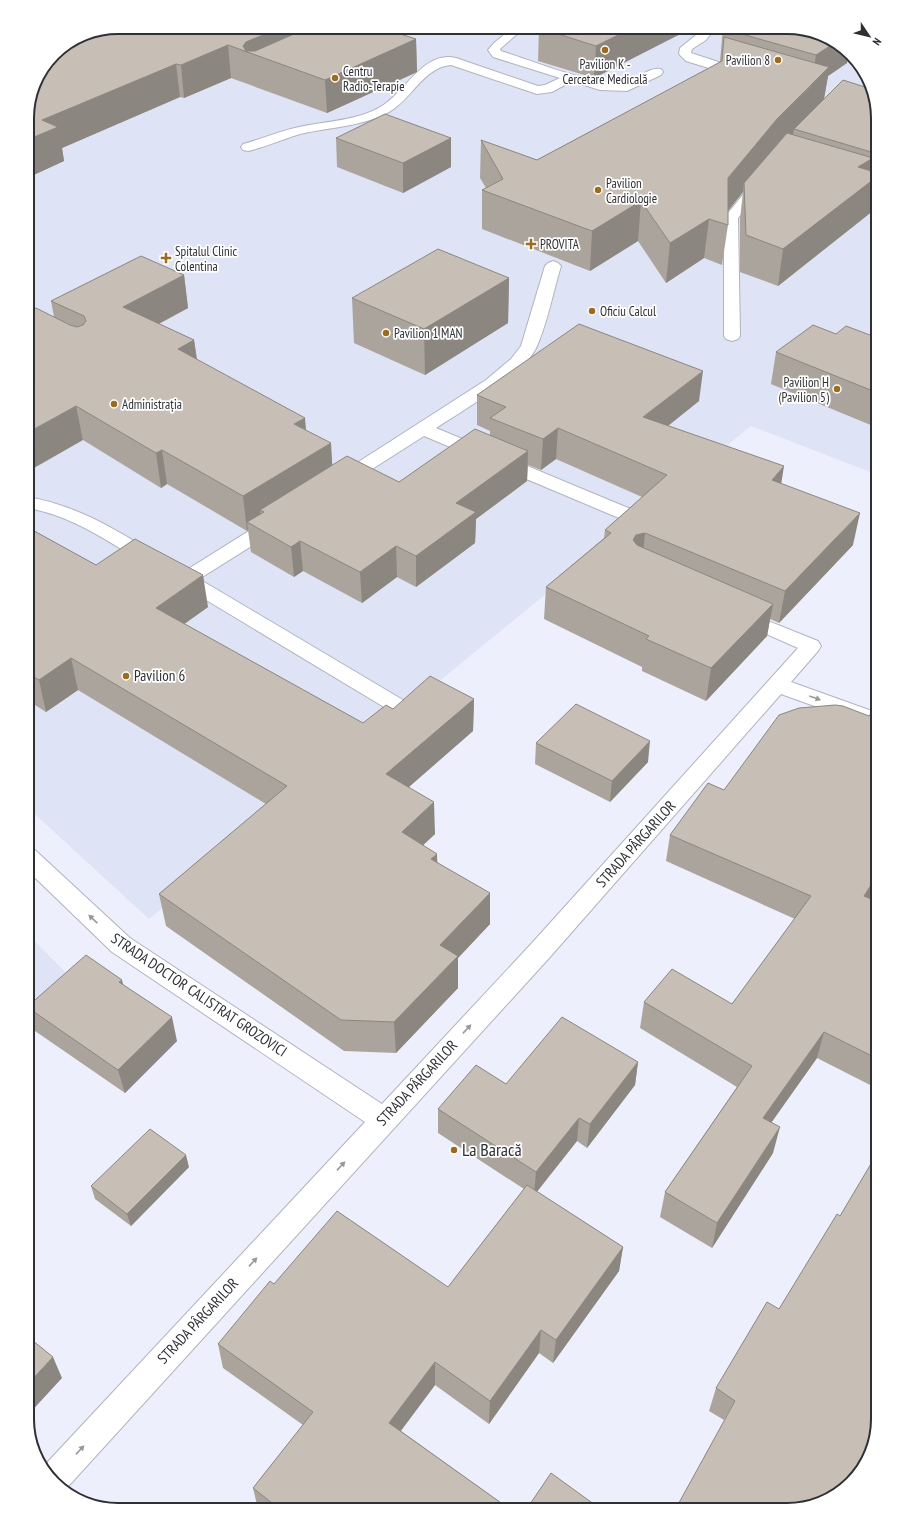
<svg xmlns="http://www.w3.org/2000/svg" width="905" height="1537" viewBox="0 0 905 1537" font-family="'PT Sans Narrow',sans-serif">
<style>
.built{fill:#dee3f6}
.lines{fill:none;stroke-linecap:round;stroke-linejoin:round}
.minor-casing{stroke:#b0b3be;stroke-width:2}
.minor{fill:#fff;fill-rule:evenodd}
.wall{fill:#aba49d}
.shaded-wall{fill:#8b867f}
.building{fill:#c7bfb6;stroke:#8b867f}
.oneway{fill:#97989a}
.poi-dot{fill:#9b6c1e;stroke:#fff;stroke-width:1.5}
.labels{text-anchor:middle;stroke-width:3.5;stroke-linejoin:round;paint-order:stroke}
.far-poi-label{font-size:13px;fill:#2f3035;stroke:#fff;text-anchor:start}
.poi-label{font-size:15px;fill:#2f3035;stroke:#fff;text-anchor:start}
.street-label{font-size:15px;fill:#2f3035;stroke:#fff}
.near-poi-label{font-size:18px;fill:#2f3035;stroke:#fff;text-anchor:start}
.rim{fill:none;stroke:#2f3035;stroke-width:2}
</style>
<rect width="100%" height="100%" fill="#edf0fc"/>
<!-- built -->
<path class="built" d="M118,27H793L838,42L869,78L878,118V475L751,426L149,919L27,807V112L34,83Z
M27,933L71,978L27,1016Z"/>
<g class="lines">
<!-- minor casing -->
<g class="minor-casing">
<path id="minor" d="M499,27H513L517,34L500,49L501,51C539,63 582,82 622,83C636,83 647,66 661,69L663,72L661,75L627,91L600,90L572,81L552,92L537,94L451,65C424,67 411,100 389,112C361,127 330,127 300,134C283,139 266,147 248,151L243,150L241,147L243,144C262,139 280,131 299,127C327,121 357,121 382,106C405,92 424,50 456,58L538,86L545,85L560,78L493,57L488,50L494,43L505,34Z
M698,27H710L713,31L706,40L692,49L691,53L746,71L748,74L746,77H738L686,61L679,54L680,48L701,31Z
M760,179L765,180L767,183L738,218L740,336L738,339L732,341L726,339L724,336V218L755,180Z
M553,261L558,263L561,266C553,292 548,321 537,346C525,375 463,410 436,428L633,510L635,514L633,518L626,520L619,518L424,436L347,485L341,486L335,485L332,481L335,477L486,380L511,359L521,346L545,266L548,263Z
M27,497C77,505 116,530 159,556L162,560L159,564L152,566L145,564C108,541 71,515 27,508Z
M275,517L282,519L284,523L282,527L199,579L403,700L407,705L403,710L396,712L389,710L173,580L170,576L173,572L180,570L185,571L268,519Z
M741,610L818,641L821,646L818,651L791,682L872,711L875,716L872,721L864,723L856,721L781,694L550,957L64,1491L43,1467L365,1122L112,952L27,870V847L35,850L130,938L382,1104L532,943L798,648L734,620L731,616L734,612Z"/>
</g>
<!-- minor -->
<use href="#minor" class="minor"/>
</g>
<!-- wall -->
<path class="wall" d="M542,27H694L594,78L538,61L539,28Z
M723,27H793L847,63L828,76L824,99L878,118V189L874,210L778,286L740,272V219L743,192L728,211V225L722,265L704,258L666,283L638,241L590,271L482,229V190L486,188L480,178L481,140L537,160L721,62L720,61Z
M83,34L416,39L417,72L327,113L231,78L184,98L180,97L62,148L64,161L27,178V112Z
M336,138H451V167L403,193L337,167Z
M184,275L188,308L159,324L194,340L197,360L306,430L332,465L399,482L490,435V431L477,425V395L699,401L668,426L781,483L853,545L779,623L770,619L767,636L706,701L642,671V667L544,619L546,587L604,538L605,530L642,497L556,459L541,470L528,465L527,481L476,519L475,543L416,587L397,577L362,603L303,571L294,577L251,552L248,530L247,531L167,484L161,488L83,440L54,317L51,301Z
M509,278L508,323L425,375L354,343L352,298Z
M836,334L878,338V428L771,384L776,352Z
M27,527L96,565L208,607L184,624L363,723L393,709L474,699L473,731L409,787L435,834L423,845L490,924L458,958V988L396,1053L344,1051L166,926L159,894L266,804L78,690L46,712L27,700Z
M869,716L872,899L878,902V1089L817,1058L771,1122L773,1153L712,1248L660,1217L665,1192L737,1087L640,1028L644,1002L732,1004L795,919L666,861L670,835L724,790Z
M536,743L648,762L610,802L535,764Z
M124,985L177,1041L125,1093L35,1031L27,1007Z
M638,1062L635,1085L587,1148L577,1141L537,1192L623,1247L619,1271L553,1363L539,1353L489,1424L435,1385L401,1431L511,1510H259L258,1509L253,1488L303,1425L223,1368L218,1344L274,1284L448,1287L524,1189L438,1133V1109L506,1084Z
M878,1133V1144L875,1143Z
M189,1167L131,1226L95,1199L91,1186Z
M840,1216L724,1420L709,1411L716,1388L779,1309Z"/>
<!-- shaded-wall -->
<path class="shaded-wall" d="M282,27H357L276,62L243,51V46L246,42Z
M634,27H694L594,78L596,46Z
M416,39L417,72L327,113L325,80Z
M836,42H838L849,55L847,63L828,76L823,104L794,129L793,135L744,183L743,192L723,217L728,178L777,119L811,86L816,55Z
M228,45L231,78L184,98L181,65Z
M176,64L180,97L62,148L64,161L27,178V140L42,120Z
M451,138V167L403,193V163Z
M873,158L868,184L878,176V189L874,210L778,286L783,249L858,167Z
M641,201L638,241L590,271L592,231Z
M709,219L704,258L666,283L670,243Z
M184,275L188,308L128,340L123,307Z
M509,278L508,323L425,375L424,329Z
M194,340L199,374L178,349Z
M703,371L699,401L640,448L643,417Z
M76,406L83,440L27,472V433Z
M305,418L308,453L294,424Z
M558,428L556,459L541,470L543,439Z
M331,443L333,477L264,512L260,510L262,522H247L248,530L247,531L243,496Z
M162,450L167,484L161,488L156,453Z
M528,451L527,481L476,519L475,543L416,587V556L456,503Z
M784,466L779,498L772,480Z
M860,513L853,545L779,623L785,591Z
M645,533L642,565L633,540L636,535Z
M300,541L303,571L294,577L291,547Z
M396,546L397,577L362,603L360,572Z
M203,575L208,607L162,640L156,608Z
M773,604L767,636L706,701L711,668Z
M71,658L78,690L46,712L39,680Z
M474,699L473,731L387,806L386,774Z
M650,741L648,762L610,802L612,781Z
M434,802L435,834L403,864L402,832Z
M437,854L438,886L431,859Z
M878,874V889L857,923L864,896Z
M490,893V924L458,958V988L396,1053L394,1022L440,945Z
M122,980L128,1004L119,982Z
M172,1017L177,1041L125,1093L118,1070Z
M824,1032L817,1058L757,1143L763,1118Z
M638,1062L635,1085L587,1148L590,1124Z
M579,1118L577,1141L534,1195L536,1172Z
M780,1127L773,1153L712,1248L717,1223Z
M186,1155L189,1167L131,1226L127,1214Z
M623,1247L619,1271L553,1363L556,1340Z
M541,1330L539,1353L489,1424L490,1401Z
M53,1357L62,1378L27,1416V1385Z
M435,1362V1385L390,1445L389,1423Z
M401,1503V1510H396Z"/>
<!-- building -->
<path class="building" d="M118,27H282L246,42L243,46L246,51H255L310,27H378L416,39L325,80L228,45L181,65L176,64L42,120L58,127L27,140V112L34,83L54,53L83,34Z
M542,27H634L596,46L539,28Z
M724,27H793L836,42L816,55L724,29Z
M724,37L829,67L777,119L728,178V225L709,219L670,243L641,201L592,231L482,190L503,179L481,140L537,160L722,61Z
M843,80L871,89L878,118V154L794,129Z
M385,114L451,138L403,163L336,138Z
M787,133L873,158L858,167L878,173V176L783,249L746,235L744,183Z
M438,249L509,278L424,329L352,298Z
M141,256L184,275L123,307L194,340L178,349L305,418L294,424L331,443L243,496L162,450L156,453L76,406L27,433V312L36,308L70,325L77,327L83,325L86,321L84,316L51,301Z
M579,324L703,371L643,417L784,466L772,480L860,513L785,591L645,533L636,535L633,540L637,545L773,604L711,668L646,639L649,636L546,587L611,533L605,530L667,475L558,428L543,439L490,418L506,407L477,395Z
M813,325L836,334L846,326L878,338V393L776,352Z
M475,429L528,451L456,503L476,512L416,556L396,546L360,572L300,541L291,547L247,522L264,512L260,510L347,456L399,482Z
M27,527L96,565L135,539L203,575L156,608L363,723L386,705L393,709L430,676L474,699L386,774L434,802L402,832L437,854L431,859L490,893L440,945L458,956L394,1022L341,1020L159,894L287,786L71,658L39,680L27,673V626L29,624L27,623Z
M576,704L650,741L612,781L536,743Z
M878,704V874L864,896L878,902V1059L824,1032L763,1118L780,1127L717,1223L665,1192L752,1066L644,1002L672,969L732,1004L811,896L670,835L708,783L724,790L779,715L799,708L835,705L843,706L869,716Z
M86,955L122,980L119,982L172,1017L118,1070L27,1007Z
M562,1017L638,1062L590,1124L579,1118L536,1172L438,1109L476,1065L506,1084Z
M150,1129L186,1155L127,1214L91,1186Z
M878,1152V1420L863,1470L827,1501L787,1510H675L735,1401L716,1388L767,1302L779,1309L837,1214L840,1216Z
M527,1185L623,1247L556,1340L541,1330L490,1401L435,1362L389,1423L511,1510H409L401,1503L396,1510H281L253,1488L313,1412L218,1344L270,1281L274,1284L337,1211L448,1287Z
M27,1336L53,1357L27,1385Z
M551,1473L602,1510H526Z"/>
<!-- one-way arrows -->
<defs><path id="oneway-solid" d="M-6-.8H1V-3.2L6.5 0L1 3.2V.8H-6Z"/></defs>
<g class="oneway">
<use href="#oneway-solid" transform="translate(815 698) rotate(20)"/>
<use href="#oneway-solid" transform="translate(93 919) rotate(-137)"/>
<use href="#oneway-solid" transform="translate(467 1029) rotate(-47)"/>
<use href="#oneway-solid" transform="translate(341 1166) rotate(-47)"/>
<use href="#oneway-solid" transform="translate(253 1262) rotate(-47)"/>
<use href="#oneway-solid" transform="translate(80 1450) rotate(-47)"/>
</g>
<!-- markers -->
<g class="poi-dot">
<circle cx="605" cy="50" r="4"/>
<circle cx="778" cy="60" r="4"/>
<circle cx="335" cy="78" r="4"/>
<circle cx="598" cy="190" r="4"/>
<path d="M529 238h4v4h4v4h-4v4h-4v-4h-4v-4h4z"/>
<path d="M164 252h4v4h4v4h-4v4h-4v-4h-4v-4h4z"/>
<circle cx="592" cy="311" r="4"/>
<circle cx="386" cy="333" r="4"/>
<circle cx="837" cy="389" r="4"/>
<circle cx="114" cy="404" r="4"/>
<circle cx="126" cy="676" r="4"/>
<circle cx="454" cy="1150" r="4"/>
</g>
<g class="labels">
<!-- far-poi labels -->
<g class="far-poi-label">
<text x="770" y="65" text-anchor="end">Pavilion 8</text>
<text x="605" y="69" text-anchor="middle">Pavilion K -<tspan x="605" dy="15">Cercetare Medicală</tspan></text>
<text x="343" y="76">Centru<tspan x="343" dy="15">Radio-Terapie</tspan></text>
<text x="606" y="188">Pavilion<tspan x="606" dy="15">Cardiologie</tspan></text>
<text x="540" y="249">PROVITA</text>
<text x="175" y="256">Spitalul Clinic<tspan x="175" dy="15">Colentina</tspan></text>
<text x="600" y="316">Oficiu Calcul</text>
<text x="394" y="338">Pavilion 1 MAN</text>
<text x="829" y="387" text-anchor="end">Pavilion H<tspan x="829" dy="15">(Pavilion 5)</tspan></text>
<text x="122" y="409">Administrația</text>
</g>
<!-- poi labels -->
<g class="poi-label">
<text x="134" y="681">Pavilion 6</text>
</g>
<!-- street labels -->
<g class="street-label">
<text transform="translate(636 844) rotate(-48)" y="5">STRADA PÂRGARILOR</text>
<text transform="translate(199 995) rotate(34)" y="5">STRADA DOCTOR CALISTRAT GROZOVICI</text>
<text transform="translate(417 1083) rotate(-47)" y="5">STRADA PÂRGARILOR</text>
<text transform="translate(198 1321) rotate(-47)" y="5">STRADA PÂRGARILOR</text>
</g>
<!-- near-poi labels -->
<g class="near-poi-label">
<text x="462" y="1156">La Baracă</text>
</g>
</g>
<!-- crop -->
<path d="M0 0H905V1537H0ZM118 34H787A84 84 0 0 1 871 118V1419A84 84 0 0 1 787 1503H118A84 84 0 0 1 34 1419V118A84 84 0 0 1 118 34Z" fill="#fff" fill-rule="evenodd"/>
<path class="rim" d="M118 34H787A84 84 0 0 1 871 118V1419A84 84 0 0 1 787 1503H118A84 84 0 0 1 34 1419V118A84 84 0 0 1 118 34Z"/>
<!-- north arrow -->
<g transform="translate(869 36) rotate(125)" stroke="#ffffff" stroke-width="3" paint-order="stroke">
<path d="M0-3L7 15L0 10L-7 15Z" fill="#2f3035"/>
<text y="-6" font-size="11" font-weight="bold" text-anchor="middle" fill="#2f3035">N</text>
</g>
</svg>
